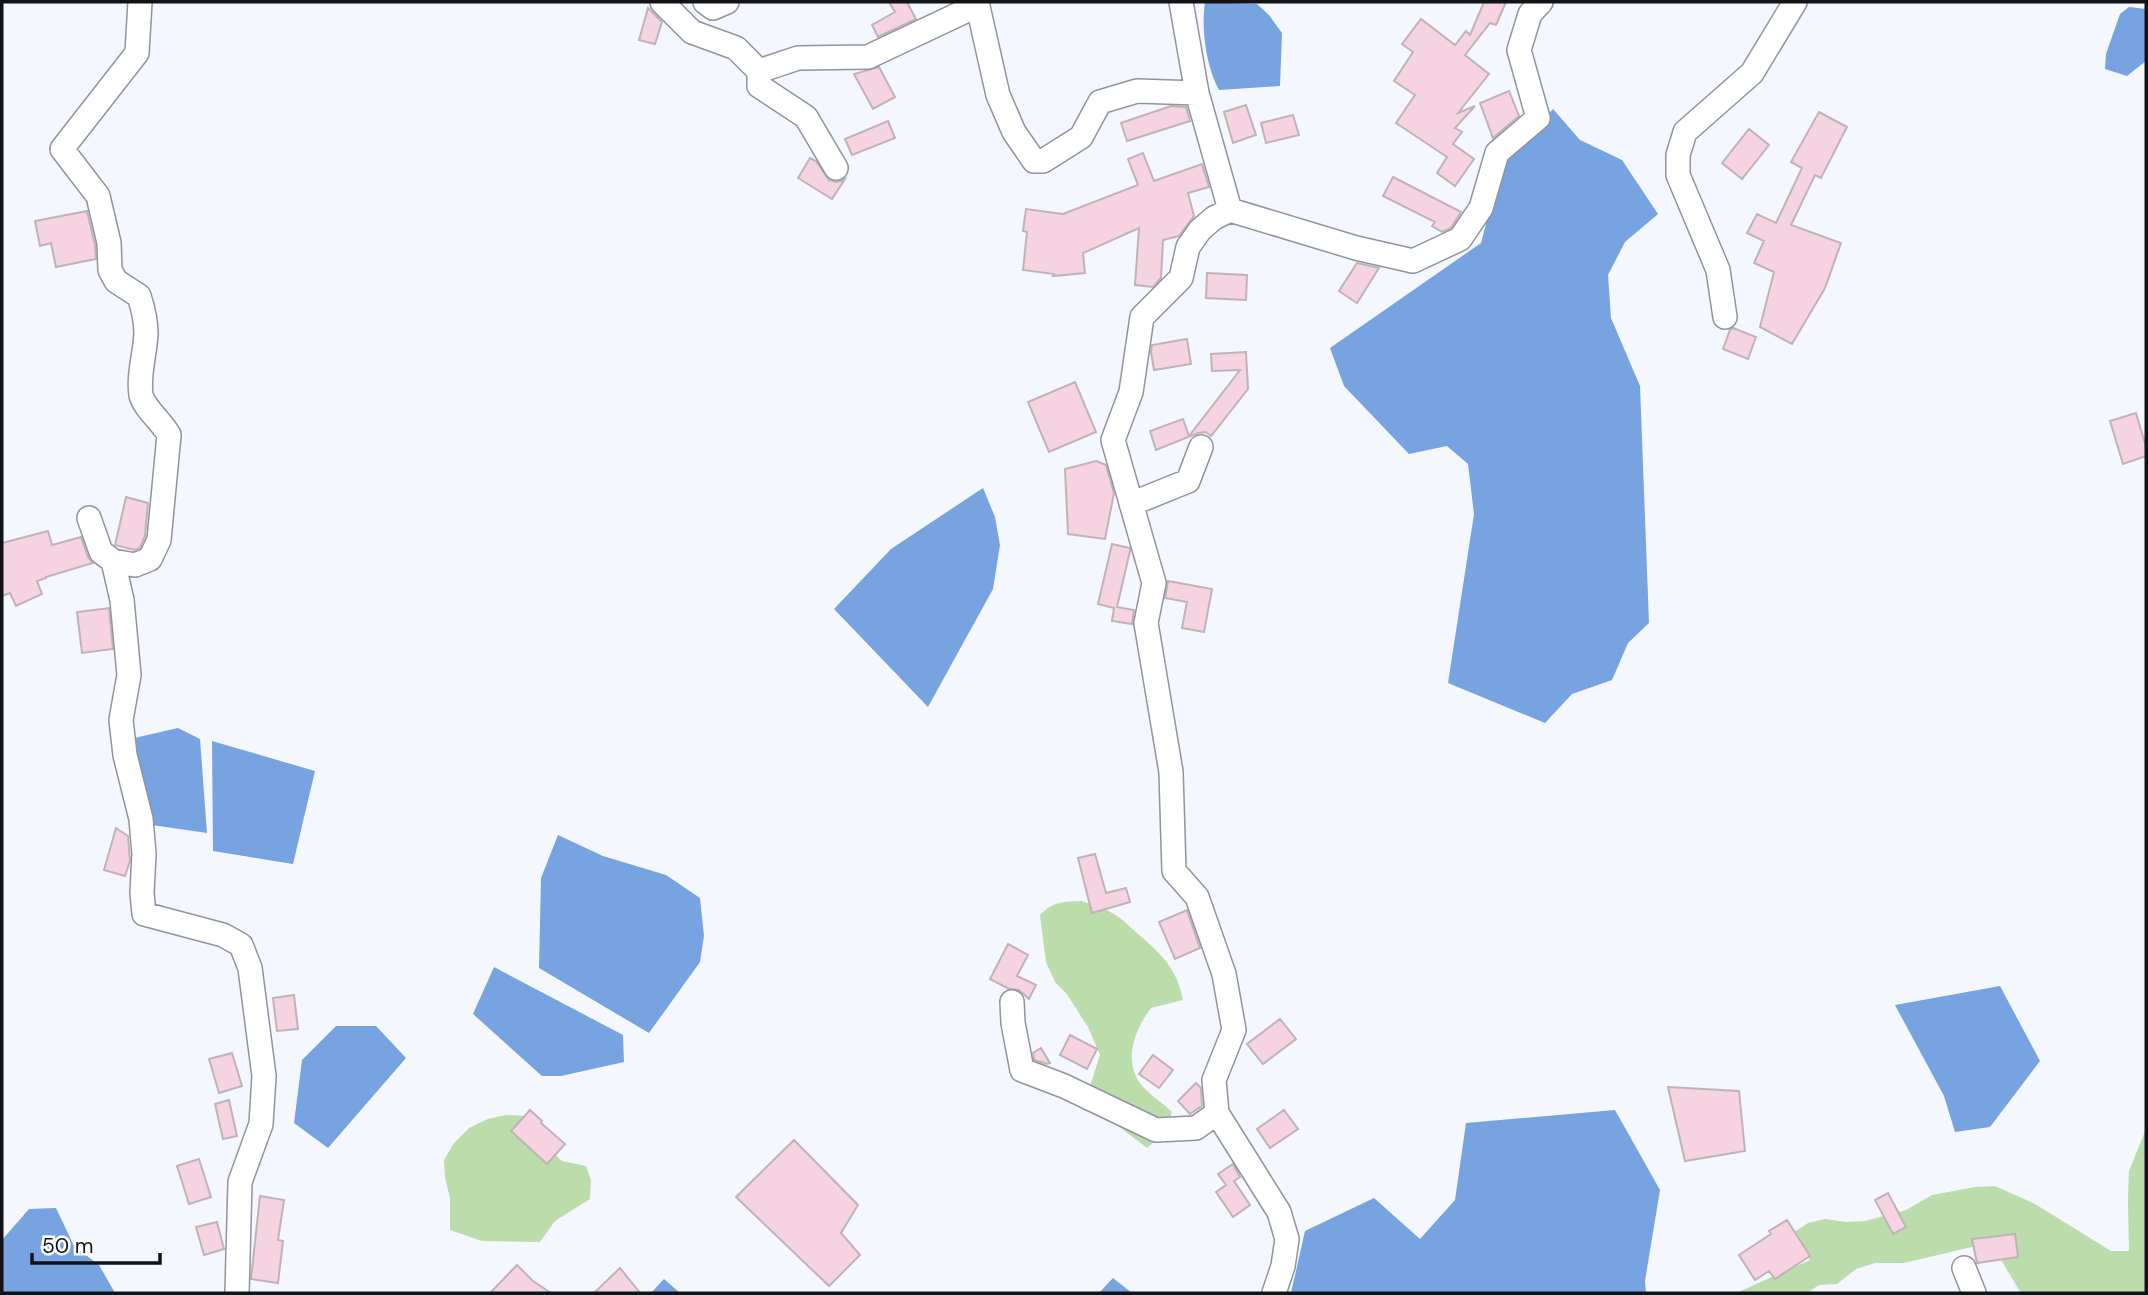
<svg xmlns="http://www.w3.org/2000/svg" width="2148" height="1295" viewBox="0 0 2148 1295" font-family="'DM Sans',sans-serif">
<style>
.green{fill:#bbdcab}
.water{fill:#77a3e1}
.building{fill:#f5d3e0;stroke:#c0b3b8;stroke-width:2}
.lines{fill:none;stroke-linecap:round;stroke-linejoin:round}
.minor-casing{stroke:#8f949e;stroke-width:26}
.minor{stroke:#fff;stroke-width:23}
</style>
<rect width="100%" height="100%" fill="#f4f7fe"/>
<!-- green -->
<path class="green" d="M1081,901C1091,904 1103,907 1112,913C1122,918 1130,927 1138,934C1161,954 1177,968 1183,1000L1151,1008C1133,1032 1121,1066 1146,1090C1154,1098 1164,1104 1172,1112C1167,1129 1160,1137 1147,1148L1096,1109L1090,1086L1100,1055L1088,1027L1066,993L1055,982L1046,962L1040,915C1054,901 1062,902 1081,901Z
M506,1115L527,1116L547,1147L562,1161L586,1166L591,1180L590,1199L555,1221L540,1242L482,1241L450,1230V1198L445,1178L444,1160L454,1143L469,1128L488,1119Z
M2146,1129V1293H2021L1998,1255L1976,1246L1904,1263H1875L1856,1269L1837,1284L1819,1285L1807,1293H1736L1810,1260L1793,1233L1808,1223L1825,1219L1846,1222L1865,1221L1906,1210L1932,1195L1975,1187L1995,1186L2035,1204L2111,1251H2129L2128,1200L2129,1171Z"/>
<!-- water -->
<path class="water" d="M1205,2L1257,4L1269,15L1282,33L1280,86L1219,90C1206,66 1201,29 1205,2Z
M2129,7L2146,9V61L2127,76L2105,69L2106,54L2120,14Z
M1553,109L1580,140L1622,160L1658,214L1625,242L1608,275L1611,318L1640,386L1649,623L1628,643L1612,680L1572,694L1545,723L1448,683L1474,514L1468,464L1447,446L1409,454L1344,386L1330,348L1481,243L1502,163Z
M983,488L995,517L1000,545L993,589L928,707L834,609L891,549Z
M178,728L200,739L207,833L152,825L130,739Z
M212,741L315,771L293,864L213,851Z
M558,835L603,856L666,875L700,898L704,936L700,962L649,1033L539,968L541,878Z
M494,967L623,1035L624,1062L561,1076H542L473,1014Z
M2000,986L2040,1061L1990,1127L1955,1132L1944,1096L1895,1005Z
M336,1026H376L406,1058L328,1148L294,1123L302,1060Z
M1615,1110L1660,1190L1645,1281L1646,1293H1291L1305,1231L1374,1198L1420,1239L1455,1200L1466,1123Z
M56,1208L74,1246L99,1265L115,1293H2V1240L29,1209Z
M1113,1278L1132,1293H1099Z
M664,1279L680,1293H651Z"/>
<!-- building -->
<path class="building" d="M889,2H907L916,19L878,37L872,25L895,12Z
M1484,2H1506L1496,25L1490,23L1465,55L1489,74L1458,113L1475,106L1455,128L1462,132L1453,144L1474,159L1455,186L1437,173L1447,157L1396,123L1415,95L1394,81L1413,52L1402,44L1421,19L1455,45L1466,31L1470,35Z
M648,8L662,22L655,44L639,40Z
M879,67L895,97L873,109L854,74Z
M1509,91L1519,116L1493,138L1480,103Z
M1246,105L1256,135L1233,143L1224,112Z
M1171,106L1186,107L1190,121L1127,141L1121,123Z
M1819,112L1847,127L1821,178L1815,175L1791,225L1841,243L1825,288L1792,344L1760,327L1774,272L1754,263L1764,241L1747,233L1757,214L1776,223L1802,168L1791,162Z
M1293,115L1299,135L1266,143L1261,123Z
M888,121L895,138L852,155L845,139Z
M1749,129L1769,145L1742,179L1722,163Z
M1143,153L1154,181L1202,164L1209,187L1188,193L1194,216L1179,236L1163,240L1161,278L1153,287L1135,285L1139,228L1083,253L1085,273L1053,276L1054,274L1023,270L1027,232L1023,231L1026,209L1063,214L1138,185L1128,159Z
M810,158L816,161L829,180L837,182L845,179L832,199L798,178Z
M1393,177L1461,212L1451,228L1442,232L1432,226L1435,222L1383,196Z
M87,211L95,245L96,259L56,267L51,243L40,246L35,221Z
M1357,263L1379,268L1357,303L1339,291Z
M1207,273L1247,275L1246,300L1206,298Z
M1733,328L1756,337L1748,359L1723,349L1730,330Z
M1187,339L1191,364L1154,370L1151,352L1152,345Z
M1246,352L1248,389L1211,436L1206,432L1198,433L1156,450L1150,431L1183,419L1189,436L1240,370L1212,371L1211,354Z
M1075,382L1096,432L1049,452L1028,402Z
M2136,413L2146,447V456L2123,464L2110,421Z
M1096,461L1106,465L1114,493L1105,539L1068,534L1065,469Z
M126,497L148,503L145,536L140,548L135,550L115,545Z
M48,531L52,545L81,537L88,557L93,563L46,577V578L37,581L42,594L16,606L10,593L2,596V543Z
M1112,544L1130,548V551L1117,607L1134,610L1132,624L1112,621L1114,608L1098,604Z
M1168,581L1212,589L1204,632L1182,628L1187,602L1165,598Z
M109,608L113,649L82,653L77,612Z
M116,828L128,836L130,861L125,876L104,870Z
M1095,854L1106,893L1126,888L1130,902L1092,913L1078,858Z
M1187,910L1200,948L1175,959L1159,922Z
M1008,944L1028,955L1017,976L1036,985L1029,999L1019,990L1009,989L990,979Z
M294,995L298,1029L277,1031L273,998Z
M1280,1019L1296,1039L1263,1064L1247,1044Z
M1070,1035L1097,1049L1087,1069L1060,1055Z
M1041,1048L1050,1063L1047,1064L1034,1060L1033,1053Z
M232,1053L242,1086L219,1093L209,1059Z
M1153,1055L1173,1070L1159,1088L1139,1074Z
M1196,1083L1201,1088L1202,1106L1190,1114L1178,1101Z
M1668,1087L1739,1091L1745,1151L1685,1161Z
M229,1100L237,1136L223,1139L215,1104Z
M530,1110L542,1121L541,1123L565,1144L547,1164L511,1131Z
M1284,1110L1298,1129L1270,1148L1257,1129Z
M794,1140L858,1205L841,1233L860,1255L829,1286L736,1197Z
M199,1159L211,1197L189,1204L177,1166Z
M1233,1164L1240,1177L1234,1181L1250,1205L1233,1217L1216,1192L1226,1185L1218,1174Z
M1888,1193L1906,1227L1893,1234L1875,1200Z
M260,1196L284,1200L278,1240L283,1241L278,1283L251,1279Z
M1787,1220L1810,1256L1775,1279L1769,1271L1755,1280L1739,1255L1771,1234L1769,1231Z
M217,1222L224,1249L204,1255L196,1227Z
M2015,1234L2018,1257L1977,1263L1972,1239Z
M517,1265L533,1281L551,1293H490Z
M620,1268L640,1293H594Z"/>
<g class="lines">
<!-- minor casing -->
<g class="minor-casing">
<path id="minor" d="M662,2L692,32L736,48L759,71
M705,2L713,8L727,2
M977,2L998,95L1014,132L1034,161H1043L1081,137L1100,102L1137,91L1197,93
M1181,2L1197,93L1230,210
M836,168L806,117L759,86V71L798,58L868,57L978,5
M1725,317L1718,270L1678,175V155L1685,132L1752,73L1795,2
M1131,504L1188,481L1201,447
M89,518L101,552L113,561L122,600L129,675L121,720L125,755L141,819L144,854L142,893L144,914L223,935L241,945L250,968L264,1076L261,1124L240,1182L237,1293
M113,561L135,565L150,559L159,540L169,435C162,422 144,408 141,395C138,375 145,354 146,334C146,321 143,308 139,296L116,281L110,270L109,243L98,196L62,149L137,53L140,2
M1012,1002L1013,1023L1022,1070L1064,1086L1156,1130L1196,1128L1217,1113
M1964,1268L1974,1293
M1274,1293L1283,1266L1287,1239L1279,1212L1217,1113L1214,1080L1234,1030L1224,974L1197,897L1174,871L1171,772L1146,623L1154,583L1113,440L1131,392L1142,317L1181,278L1188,247L1200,230L1214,218L1230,210L1356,248L1413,261L1460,239L1481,208L1497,153L1538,118L1519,50L1530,14L1541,2"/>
</g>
<!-- minor -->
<use href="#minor" class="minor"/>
</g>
<!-- border -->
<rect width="2148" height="1295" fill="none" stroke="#111316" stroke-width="7"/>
<!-- scale -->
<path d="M32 1253v10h128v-10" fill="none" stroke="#111316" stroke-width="3.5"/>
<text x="42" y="1253" font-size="21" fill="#111316" stroke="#ffffff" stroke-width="5" paint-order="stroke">50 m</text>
</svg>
